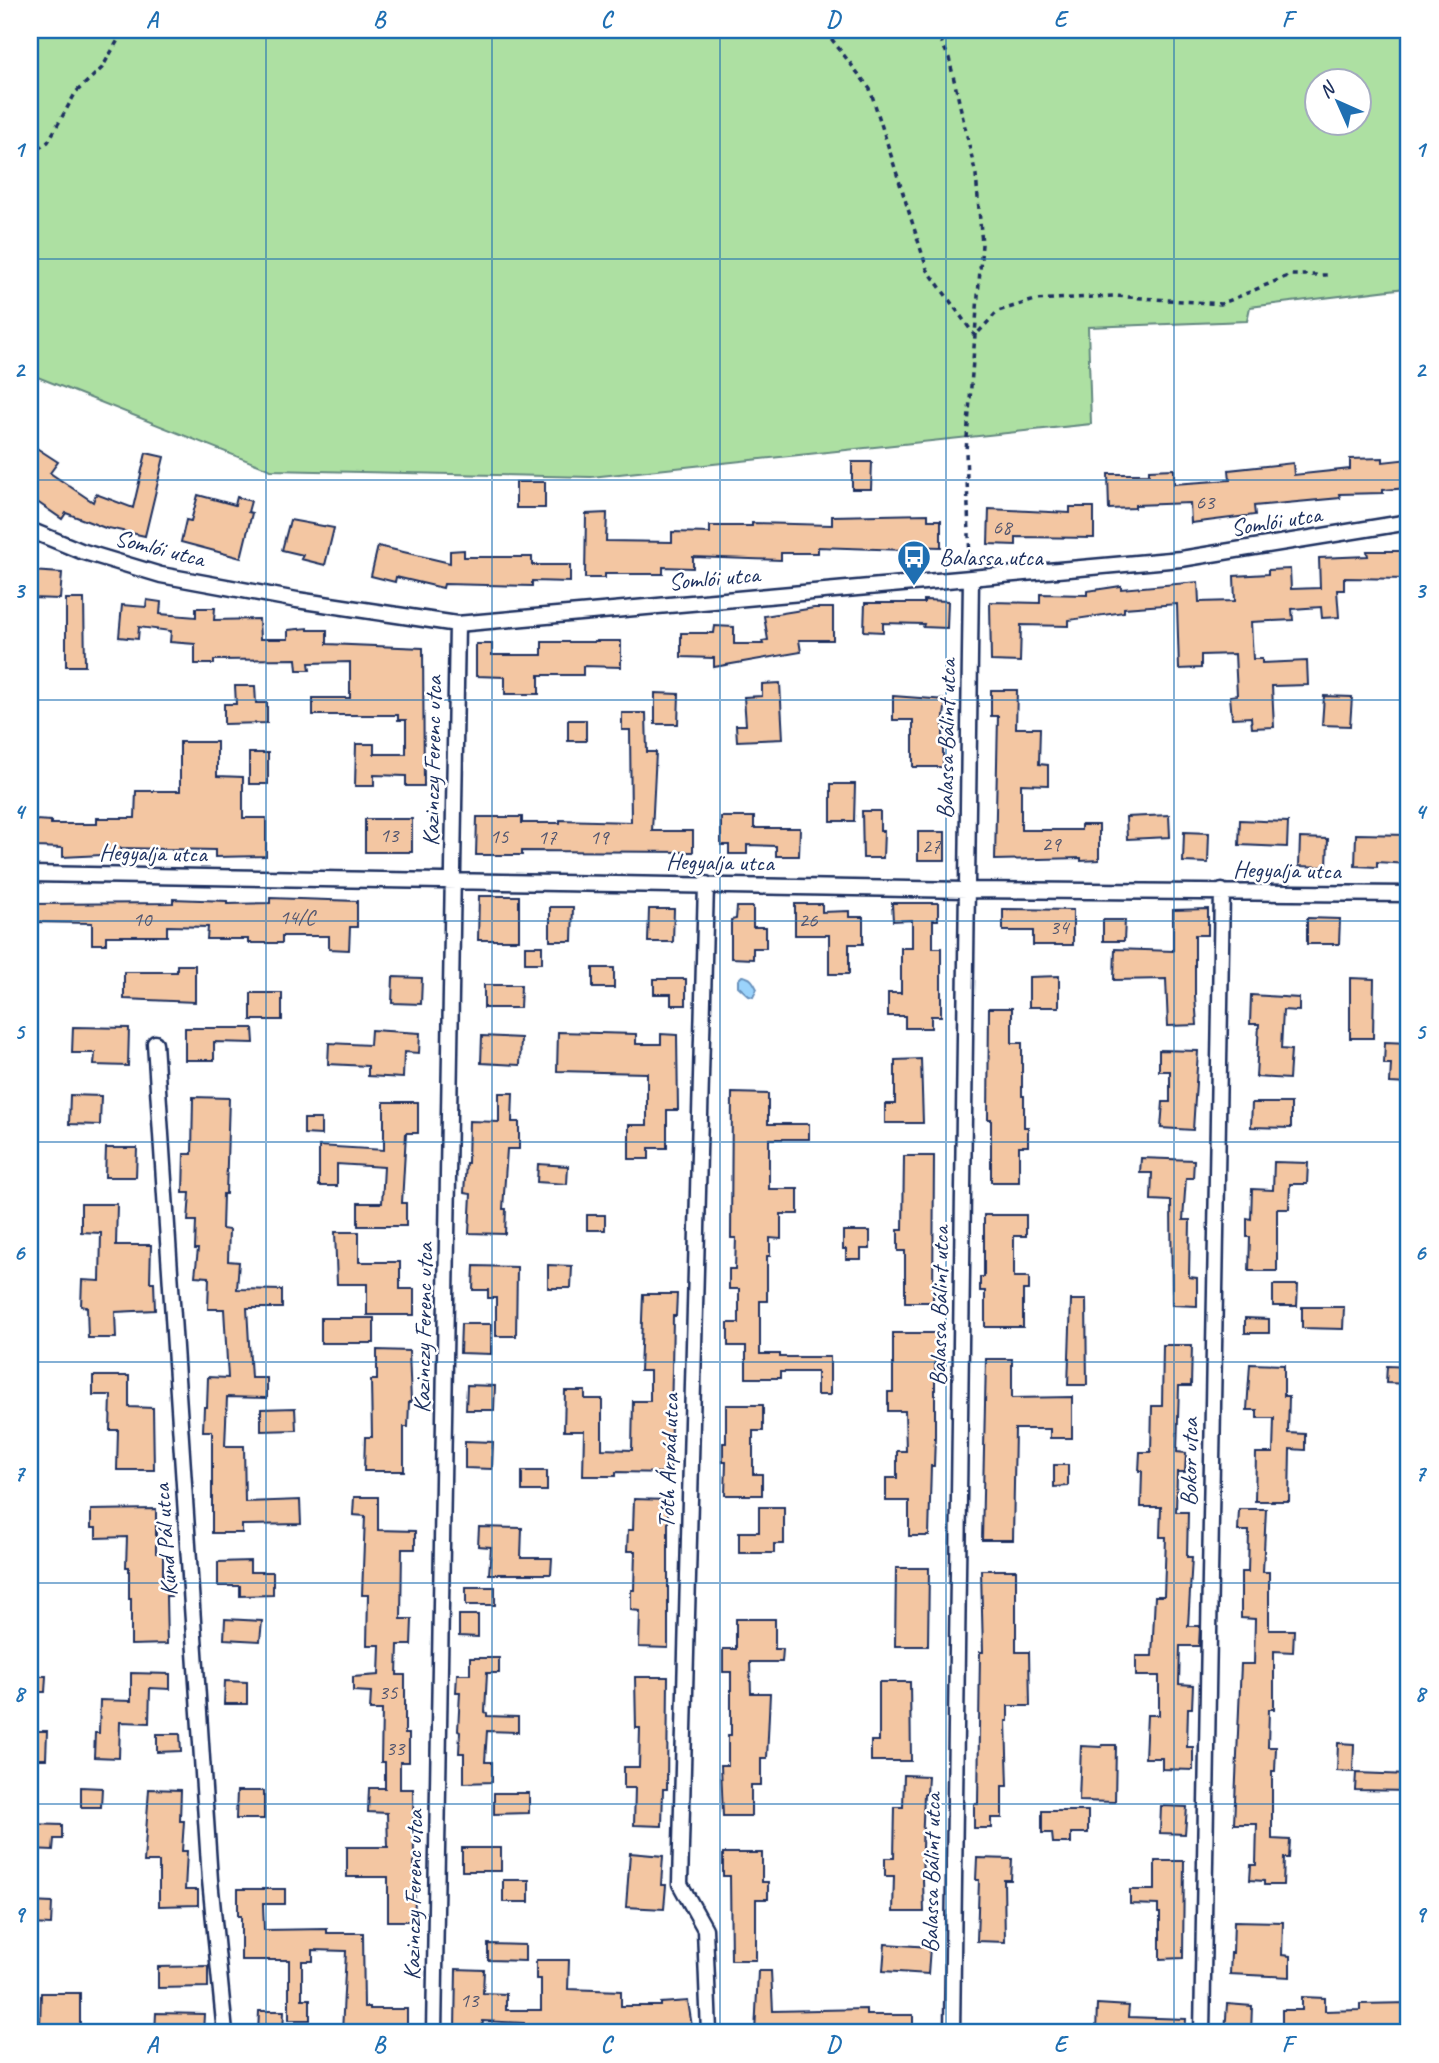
<svg xmlns="http://www.w3.org/2000/svg" width="1439" height="2063" viewBox="0 0 1439 2063" font-family="Caveat,sans-serif">
<style>
.green{fill:#ade0a2;stroke:#648880;stroke-width:2;fill-rule:evenodd}
.water{fill:#9bd3fb;stroke:#6891bc;stroke-width:2}
.building{fill:#f3c6a2;stroke:#1b2f5e;stroke-width:2}
.lines{fill:none;stroke-linecap:round;stroke-linejoin:round}
.minor-casing{stroke:#1b2f5e;stroke-width:19}
.path{stroke:#1b2f5e;stroke-width:3.5;stroke-dasharray:5 5;stroke-linecap:butt}
.minor{stroke:#fff;stroke-width:14}
.grid{fill:none;stroke:#1f6fb2;stroke-width:2;stroke-opacity:0.55}
.labels{text-anchor:middle;stroke-width:5;stroke-linejoin:round;paint-order:stroke}
.number-label{font-size:21px;fill:#51556f}
.street-label{font-size:24px;fill:#1b2f5e;stroke:#fff}
.poi-label{font-size:24px;fill:#1b2f5e;stroke:#fff;text-anchor:start}
.neatline{fill:none;stroke:#1f6fb2;stroke-width:2.5}
.grid-label{font-size:23px;text-anchor:middle;font-weight:bold;fill:#1f6fb2}
</style>
<rect width="100%" height="100%" fill="#fff"/>
<filter id="ink" filterUnits="userSpaceOnUse"><feTurbulence type="fractalNoise" baseFrequency=".0143" numOctaves="2"/><feDisplacementMap in="SourceGraphic" scale="14" xChannelSelector="R" yChannelSelector="G"/><feConvolveMatrix kernelMatrix="1 2 1 2 8 2 1 2 1" color-interpolation-filters="sRGB"/></filter>
<g filter="url(#ink)">
<!-- green -->
<path class="green" d="M30,30H1409V365H1404L1406,288L1250,307L1247,321L1088,327L1091,424L591,477L271,470L30,374ZM1316,80H1358V122H1316Z"/>
<!-- water -->
<path class="water" d="M742,976C751,977 753,981 757,989L753,997L749,996L738,986V980Z"/>
<!-- building -->
<path class="building" d="M35,447L58,462L50,473L93,502L96,494L133,508L146,453L164,457L145,536L109,528L108,529L66,513L62,519L30,497V455Z
M1383,458V462L1409,459V488L1383,490V493L1339,494L1340,498L1254,506L1255,515L1191,523L1190,503L1135,505V508L1109,509L1108,474H1149V470L1174,469V484L1230,480L1229,470L1293,463L1294,475L1350,469V459Z
M852,462H872L871,489H852Z
M516,482H545V508H516Z
M198,495L235,505L237,497L251,501L248,512L252,513L241,558L181,542L186,520L191,521Z
M1070,507H1094V538L1016,537V545L988,544L989,509L1070,513Z
M607,513L606,541L672,542V532L710,533V526H752V523L832,525V516L928,514V520H941V547L905,546V550L818,547V553H781V560L693,557V568L663,567V574H605V578H585L586,514Z
M290,520L334,528L325,565L301,559L303,555L282,550Z
M378,546L450,563V551L464,550V557H532V565H570V582L532,581V586L444,584L443,588L396,577L395,582L371,576Z
M1367,551H1409V579L1344,578V590H1337L1339,617L1322,618L1321,607L1292,609L1293,620L1251,622L1253,659H1262V663L1307,661L1308,685L1272,686L1274,727L1252,728L1251,717L1232,718L1230,696L1237,695L1235,654L1201,655V668L1179,669L1177,604L1124,608V612L1069,620V626L1021,625L1020,662L991,661L990,602L1040,603V594L1087,595V591L1121,586V589L1198,582L1199,602L1235,601L1234,576L1268,574V570L1290,569L1291,589L1320,588L1319,558L1368,556Z
M30,571L62,573L60,599L30,598Z
M66,599H84L85,666H66Z
M147,600L161,602L160,614L196,617V608H215L214,620L259,619L260,639H288V630L308,628V630H327V644L423,648L424,786H406V776L374,775V786H355L356,744H374V754H406V720H398V715H313V698H350V662L309,663L310,670H297L296,659L214,660V664H195V644L170,642L171,631L139,627L138,639L119,637L122,605L146,607Z
M924,600L948,601L947,628L923,627L924,624L883,623V632L864,631L865,603H924Z
M814,608H833V640H799L801,652L714,667V658L681,657V633H714L715,626L734,627V644H763L762,641L768,640L764,616Z
M594,641H621V667L583,666V675H539V694H505V677L476,676V644H492V655H542V642H594Z
M780,683L783,739L737,741L736,725H746L744,697L762,696V684Z
M235,686H255L256,703H267V723L224,724V704H236Z
M991,690H1017L1016,728H1040L1039,764L1048,765V785L1021,784V830H1081V825H1099V860L1081,861V858L995,860L998,716H991Z
M655,693L679,694L678,724H655Z
M893,696L946,700L943,725V767H913V720H893Z
M1324,696L1352,697L1350,726L1322,725Z
M622,713H646L647,752H656L652,831H693V852L522,851V855H476L477,817H522V823H560V820L631,822L630,730H622Z
M568,720H586V741H568Z
M180,742H217V776L243,777V818H266V856L215,857V850L121,848V854L63,857V848L36,847V820L51,821V824H97V818H135L136,791H180Z
M249,753H268V784H249Z
M831,784H855L854,821H831Z
M862,811H880V831H884L883,858H863Z
M1169,815L1170,837L1127,839L1126,817Z
M721,817H754V828H800L799,856H776V846L747,845V854H729V845H721Z
M365,819H412V852H365Z
M1240,820L1288,822L1287,847L1239,845Z
M918,832H945V860H918Z
M1184,832L1209,833L1208,863L1183,862Z
M1356,834L1409,835L1408,864L1377,862V867L1355,866Z
M1300,838L1328,839L1327,867L1299,866Z
M479,896H519V940H478Z
M270,898L357,901V927H350L349,950L329,949V936H282V943H248V939H207L208,927L167,926V936H106V944H92V923L30,922V904L173,903V899L227,901V904L270,903Z
M892,903H938V920H933V948H941V1016H931V1028H905V1016H888V993H901V948H912V920L893,921Z
M795,904H822V912L849,911V917H863V944H849V974H829V935H795Z
M550,907H573L572,941H550Z
M737,907H753V927H766V948H753V959L731,958V920L736,919Z
M649,909H674L673,942H648Z
M1003,909L1073,910V945H1033V931H1003Z
M1208,909V935H1195V996L1197,1025L1168,1026L1166,979L1114,980L1115,949L1173,951V910Z
M1307,918L1340,919L1339,944H1307Z
M1103,920H1125L1124,941H1103Z
M525,946H542V963H525Z
M177,965H195V1002L124,999V972H177Z
M593,968H614V988H593Z
M1059,976V1007H1029V977Z
M393,977L422,978L421,1004L392,1003Z
M1350,978L1374,979L1373,1038H1350Z
M654,979H686V1005H671V994H654Z
M484,985H521L520,1008H484Z
M251,993H282V1020H251Z
M1251,995L1299,998V1011L1283,1010L1281,1049L1291,1050L1289,1079L1256,1077L1259,1024H1250Z
M989,1008H1012V1043H1022V1096H1024V1127H1028V1146H1019V1182H991V1119H988Z
M73,1027L129,1028L128,1066L94,1065L95,1053H72Z
M185,1028H253L254,1043L214,1042V1060H185Z
M371,1030L420,1033L419,1053L404,1052L403,1078L368,1076V1066L328,1064L329,1043L370,1045Z
M558,1032L636,1034V1044H661V1034L677,1035L678,1110H667V1148H649V1159H629V1125H647V1073L557,1071Z
M482,1036L521,1038L520,1065L481,1063Z
M1385,1042L1409,1043V1084L1390,1083L1391,1064H1384Z
M1159,1050L1198,1051L1193,1130L1161,1128L1163,1102H1170V1071H1159Z
M921,1059L923,1123H885V1104H895V1060Z
M499,1093H513L512,1122H519V1149H507L503,1209H506L505,1234L469,1233L471,1194L464,1193L466,1163H468L469,1121L499,1122Z
M732,1093L768,1094V1124H809V1139H769V1189H798V1214H781V1239L770,1238V1256H767V1301H760V1354H780V1357H830V1395H817V1372H780V1378H746V1346H728V1323H739V1289H729V1269H735L736,1238H731Z
M70,1095L101,1096L100,1125L69,1124Z
M193,1097L229,1098L226,1194H223L222,1229L229,1230L228,1261L239,1262L237,1289L282,1290V1308H247L251,1378H267V1398L227,1397L225,1446H244L245,1502L300,1500L301,1524L242,1525V1533H212V1431H203L204,1407H207L208,1377L228,1378L224,1309H208L209,1277L195,1276L198,1249H195L196,1221H188L190,1193H183L184,1154H192Z
M384,1102H418V1133H406L402,1203H406V1226H358V1203H382L384,1167L337,1164V1186H319V1146L384,1150Z
M1252,1103H1291V1128L1251,1127Z
M304,1119H321V1135L304,1134Z
M106,1148H137L136,1177H105Z
M904,1156H934L933,1302H905V1251H898V1230H903Z
M1141,1158L1194,1160L1193,1178H1186L1183,1220H1190L1189,1277L1197,1278V1306L1172,1305L1171,1201L1151,1200L1152,1173H1140Z
M1274,1162L1308,1163L1307,1184H1290L1289,1209H1277V1271H1249L1250,1237H1247V1218L1251,1219L1252,1189L1273,1190Z
M538,1164L568,1166L567,1184L537,1182Z
M81,1204H117L116,1245H151L150,1282H154L155,1310L115,1312L116,1338H88L87,1307L81,1306L82,1280L100,1281L101,1233L81,1232Z
M587,1215H605V1230H587Z
M984,1215H1026V1236H1014V1277H1029V1290H1023V1327H985V1291H980V1277H984Z
M843,1231H870V1249H861V1259H846V1249H843Z
M335,1232H359V1262H400V1289H414V1315H367V1284H337Z
M548,1265L572,1266L571,1288H548Z
M474,1266L517,1267L516,1336H496V1298H488V1290H473Z
M1273,1285H1298L1297,1306H1273Z
M643,1294H677L676,1316H673L670,1473L616,1472V1476H583L584,1431H564L565,1391H585V1399H602V1449L632,1450L633,1401H650V1371H640Z
M1071,1300H1086L1087,1385H1068Z
M1302,1307H1344L1343,1329L1302,1328Z
M321,1318H374V1343H321Z
M1245,1318L1269,1319V1333H1245Z
M461,1324H491V1354L460,1353Z
M893,1333H937V1357H935V1436L934,1466H931L929,1536H909V1501H886V1478H897V1451H906L905,1411H888V1392H893Z
M1163,1345H1192L1191,1386H1179L1177,1452L1186,1453L1185,1472H1177L1176,1512H1188L1187,1557H1192L1188,1626H1200L1199,1646H1180L1179,1684L1193,1685L1192,1708H1188L1187,1747H1193V1770L1162,1769V1758H1145L1147,1715H1159V1676H1136V1656H1152L1155,1596H1164L1166,1537H1160L1161,1507H1141L1142,1471H1139L1140,1452H1151L1152,1406H1162Z
M377,1350L409,1351L411,1402H409L408,1427H404V1471H364L365,1437H372L371,1380H377Z
M986,1359H1012V1398L1072,1397V1438H1050V1429H1015L1013,1540H982Z
M1250,1364L1284,1365V1396H1289L1288,1433L1305,1434V1450L1290,1449L1289,1501H1255L1256,1453H1273L1274,1418H1257V1410H1247Z
M1387,1366L1409,1367V1384L1386,1383Z
M93,1376H129V1407L153,1408L154,1470H117L118,1430H110L111,1395H93Z
M467,1385L495,1386L494,1410H466Z
M726,1405H763V1431H753V1474H762V1495H725L726,1462H723V1443H726Z
M295,1408L296,1430L261,1431V1409Z
M465,1441L493,1442L492,1469L465,1468Z
M1054,1465H1068V1486L1054,1487Z
M522,1471H547V1491H522Z
M354,1497H378V1530L415,1531V1549H402L401,1619H412L411,1645H398L397,1675H405V1734H409V1762H400V1789H413L415,1921H388V1877H347V1847H388L387,1813L368,1812L369,1788H385V1762H381L382,1710H370L371,1692L353,1691V1677L379,1675L380,1645H367L368,1595H362L365,1516L353,1515Z
M634,1499L668,1500V1648L639,1647L640,1611L631,1610V1590H634L635,1551H627L628,1530H633Z
M759,1507H784V1544H774V1553H739V1532H759Z
M156,1509V1553H163V1582H171V1596H166L167,1644L131,1645V1599H129V1567H126L127,1537L96,1538V1528H91V1510Z
M1239,1509H1266L1263,1572H1269V1630H1294L1293,1652L1274,1651V1709H1269L1268,1747H1276L1275,1771H1272V1839L1290,1840L1289,1858H1284L1283,1885H1264V1881L1250,1880L1251,1865H1256L1257,1824H1234L1241,1664H1254L1255,1619L1241,1618V1572H1248L1249,1531H1238Z
M479,1527L522,1528L521,1558H552L551,1574H489L491,1547L478,1546Z
M250,1561V1572H273V1595L240,1596V1586H218V1562Z
M896,1568H929L928,1646H895Z
M981,1570H1016V1652H1029L1030,1706H1008V1721H1006L1008,1786H1002V1818H991V1828H974V1804H978L980,1652H983Z
M466,1587H495V1605H466Z
M459,1615H478V1637L459,1636Z
M225,1619L262,1621L260,1641L224,1639Z
M736,1619H775V1649H783L782,1662H750L751,1693H770L767,1758H761V1785H751V1816H723L721,1765H728V1735H731V1672H723V1649H736Z
M470,1658H499V1673H487L485,1712L487,1713V1716L518,1717V1732L487,1731L485,1762H492V1782L464,1783V1753H459L460,1732L458,1731L460,1692H456L457,1674H470Z
M131,1673L170,1674V1689L150,1688L149,1723L120,1722L119,1758L94,1757L95,1733H99L100,1700L131,1701Z
M30,1676H46L45,1692H30Z
M635,1677H668L667,1789H663L662,1826L634,1825L635,1788H624V1767H639L640,1728H636Z
M225,1681L247,1682V1704H224Z
M879,1682H910L911,1761H871V1741H879Z
M30,1731H47L46,1759H30Z
M157,1734H180L181,1751L157,1752Z
M1338,1743L1354,1744L1353,1772L1337,1771Z
M1102,1745H1116L1115,1802L1079,1801L1081,1746L1101,1747Z
M1356,1773L1409,1775V1791L1355,1790Z
M904,1775L928,1776L927,1794H924L922,1848L924,1912H893L894,1876H885V1858H894L895,1807H903Z
M81,1787L102,1788L101,1807H81Z
M149,1789L181,1790L180,1821H184L182,1851H187L185,1890H198V1905L159,1906V1862H144Z
M237,1791H264V1819H236Z
M494,1793H529V1813L494,1814Z
M1161,1806L1187,1807L1185,1834L1160,1833Z
M1042,1811H1088V1833H1071V1843H1053L1052,1833H1042Z
M30,1824L62,1825V1839H54L53,1850L30,1849Z
M462,1848H501V1871H462Z
M630,1853L663,1856L661,1885H666L664,1909L626,1907Z
M723,1853H762V1882H768V1899H756V1960H731L730,1876H723Z
M977,1858L1012,1859L1011,1880H1004L1005,1942L977,1941L979,1880H976Z
M1155,1861H1184L1183,1958L1160,1959V1913H1158V1905L1130,1904V1890H1155Z
M503,1880H529V1902H503Z
M238,1889H285V1904H263L264,1930L327,1929V1933H363L364,2007H370V2009H407V2031L342,2033L346,1951L313,1950V1961H302V1999H310V2020H289V1960H241V1916H238Z
M30,1902L52,1903L51,1925L30,1924Z
M1234,1921L1283,1922L1282,1955L1290,1956V1977L1230,1974L1231,1953H1233Z
M488,1944L525,1945V1961L488,1960Z
M885,1944L930,1947L928,1974L883,1971Z
M536,1960H569L568,1989L621,1991V2006H661V2003L688,2001L693,2033H524V2023L483,2021L482,2031L455,2030L456,1969L484,1970L483,1993L506,1994V2010H541V1979H536Z
M208,1966V1987L158,1988V1967Z
M758,1971H771L773,2011L866,2009V2015H913V2033H755Z
M41,1993H80V2027H40Z
M1302,1997L1325,1998V2011L1360,2010V2004L1409,2003V2031L1282,2033V2010H1302Z
M1097,2004L1129,2006L1128,2017L1186,2019L1185,2033H1096Z
M1227,2004L1252,2006L1251,2033H1225Z
M259,2011H284L283,2033H258Z
M156,2013L204,2014L203,2033H155Z"/>
<g class="lines">
<!-- minor casing -->
<g class="minor-casing">
<path id="minor" d="M30,530L81,551L161,575L297,600L457,624L1181,559L1409,522
M30,874L967,890L1409,894
M706,884L680,1884L705,1929L709,2033
M155,1043L210,1880L225,2033
M434,2033L457,624
M952,2033L971,578
M1202,2033L1222,891"/>
</g>
<!-- path -->
<path class="path" d="M827,30L830,37L870,89L927,269L975,336L998,311L1035,300L1115,296L1221,304L1290,275H1327
M936,30L949,58L976,175L982,244L966,451L970,563
M30,154L48,142L76,92L102,68L118,40L127,30"/>
<!-- minor -->
<use href="#minor" class="minor"/>
</g>
</g>
<!-- grid -->
<path class="grid" d="M266,30V2033M492,30V2033M720,30V2033M946,30V2033M1174,30V2033M30,259H1409M30,480H1409M30,700H1409M30,921H1409M30,1142H1409M30,1362H1409M30,1583H1409M30,1804H1409"/>
<!-- icons -->
<defs>
<g id="bus-pin" transform="scale(1.75)"><path d="M0 17L-7.5 6A9.5 9.5 0 1 1 7.5 6Z" fill="#1f6fb2" stroke="#fff"/><path d="M-5-6H5V4H4V6H2V4H-2V6H-4V4H-5ZM-3.5-4V0h7V-4ZM-3.5 1.2v1.5H-2V1.2ZM2 1.2v1.5H3.5V1.2Z" fill="#fff"/></g>
</defs>
<g fill-rule="evenodd">
<use href="#bus-pin" x="914" y="557"/>
</g>
<g class="labels">
<!-- number labels -->
<g class="number-label">
<text x="1205" y="509">63</text>
<text x="1002" y="534">68</text>
<text x="389" y="842">13</text>
<text x="499" y="843">15</text>
<text x="547" y="844">17</text>
<text x="599" y="844">19</text>
<text x="1051" y="851">29</text>
<text x="931" y="853">27</text>
<text x="297" y="924">14/C</text>
<text x="142" y="926">10</text>
<text x="808" y="927">26</text>
<text x="1059" y="934">34</text>
<text x="388" y="1699">35</text>
<text x="395" y="1755">33</text>
<text x="469" y="2007">13</text>
</g>
<!-- street labels -->
<g class="street-label">
<text transform="translate(1276 521) rotate(-9)" y="8">Somlói utca</text>
<text transform="translate(160 548) rotate(14)" y="8">Somlói utca</text>
<text transform="translate(714 578) rotate(-5)" y="8">Somlói utca</text>
<text transform="translate(946 739) rotate(-89)" y="8">Balassa Bálint utca</text>
<text transform="translate(432 761) rotate(-89)" y="8">Kazinczy Ferenc utca</text>
<text transform="translate(153 853) rotate(1)" y="8">Hegyalja utca</text>
<text transform="translate(720 862) rotate(1)" y="8">Hegyalja utca</text>
<text transform="translate(1287 870) rotate(1)" y="8">Hegyalja utca</text>
<text transform="translate(939 1306) rotate(-89)" y="8">Balassa Bálint utca</text>
<text transform="translate(423 1328) rotate(-89)" y="8">Kazinczy Ferenc utca</text>
<text transform="translate(668 1461) rotate(-88)" y="8">Tóth Árpád utca</text>
<text transform="translate(1189 1462) rotate(-89)" y="8">Bokor utca</text>
<text transform="translate(165 1540) rotate(-94)" y="8">Kund Pál utca</text>
<text transform="translate(931 1873) rotate(-89)" y="8">Balassa Bálint utca</text>
<text transform="translate(413 1895) rotate(-89)" y="8">Kazinczy Ferenc utca</text>
</g>
<!-- poi labels -->
<g class="poi-label">
<text x="939" y="565">Balassa utca</text>
</g>
</g>
<!-- margin -->
<rect width="1439" height="2063" fill="none" stroke="#fff" stroke-width="77"/>
<!-- north arrow -->
<g transform="translate(1338 102) rotate(315)"><circle r="33" fill="#ffffff" stroke="#a4acbf" stroke-width="2"/>
<path d="M0-5L12 26L0 18L-12 26Z" fill="#1f6fb2"/>
<text y="-10" font-size="19" font-weight="bold" text-anchor="middle" fill="#1b2f5e">N</text>
</g>
<rect x="38" y="38" width="1362" height="1986" class="neatline"/>
<g class="grid-label">
<text x="152" y="27">A</text>
<text x="379" y="27">B</text>
<text x="606" y="27">C</text>
<text x="833" y="27">D</text>
<text x="1060" y="27">E</text>
<text x="1287" y="27">F</text>
<text x="19" y="157">1</text>
<text x="1420" y="157">1</text>
<text x="19" y="377">2</text>
<text x="1420" y="377">2</text>
<text x="19" y="598">3</text>
<text x="1420" y="598">3</text>
<text x="19" y="819">4</text>
<text x="1420" y="819">4</text>
<text x="19" y="1039">5</text>
<text x="1420" y="1039">5</text>
<text x="19" y="1260">6</text>
<text x="1420" y="1260">6</text>
<text x="19" y="1481">7</text>
<text x="1420" y="1481">7</text>
<text x="19" y="1701">8</text>
<text x="1420" y="1701">8</text>
<text x="19" y="1922">9</text>
<text x="1420" y="1922">9</text>
<text x="152" y="2052">A</text>
<text x="379" y="2052">B</text>
<text x="606" y="2052">C</text>
<text x="833" y="2052">D</text>
<text x="1060" y="2052">E</text>
<text x="1287" y="2052">F</text>
</g>
</svg>
